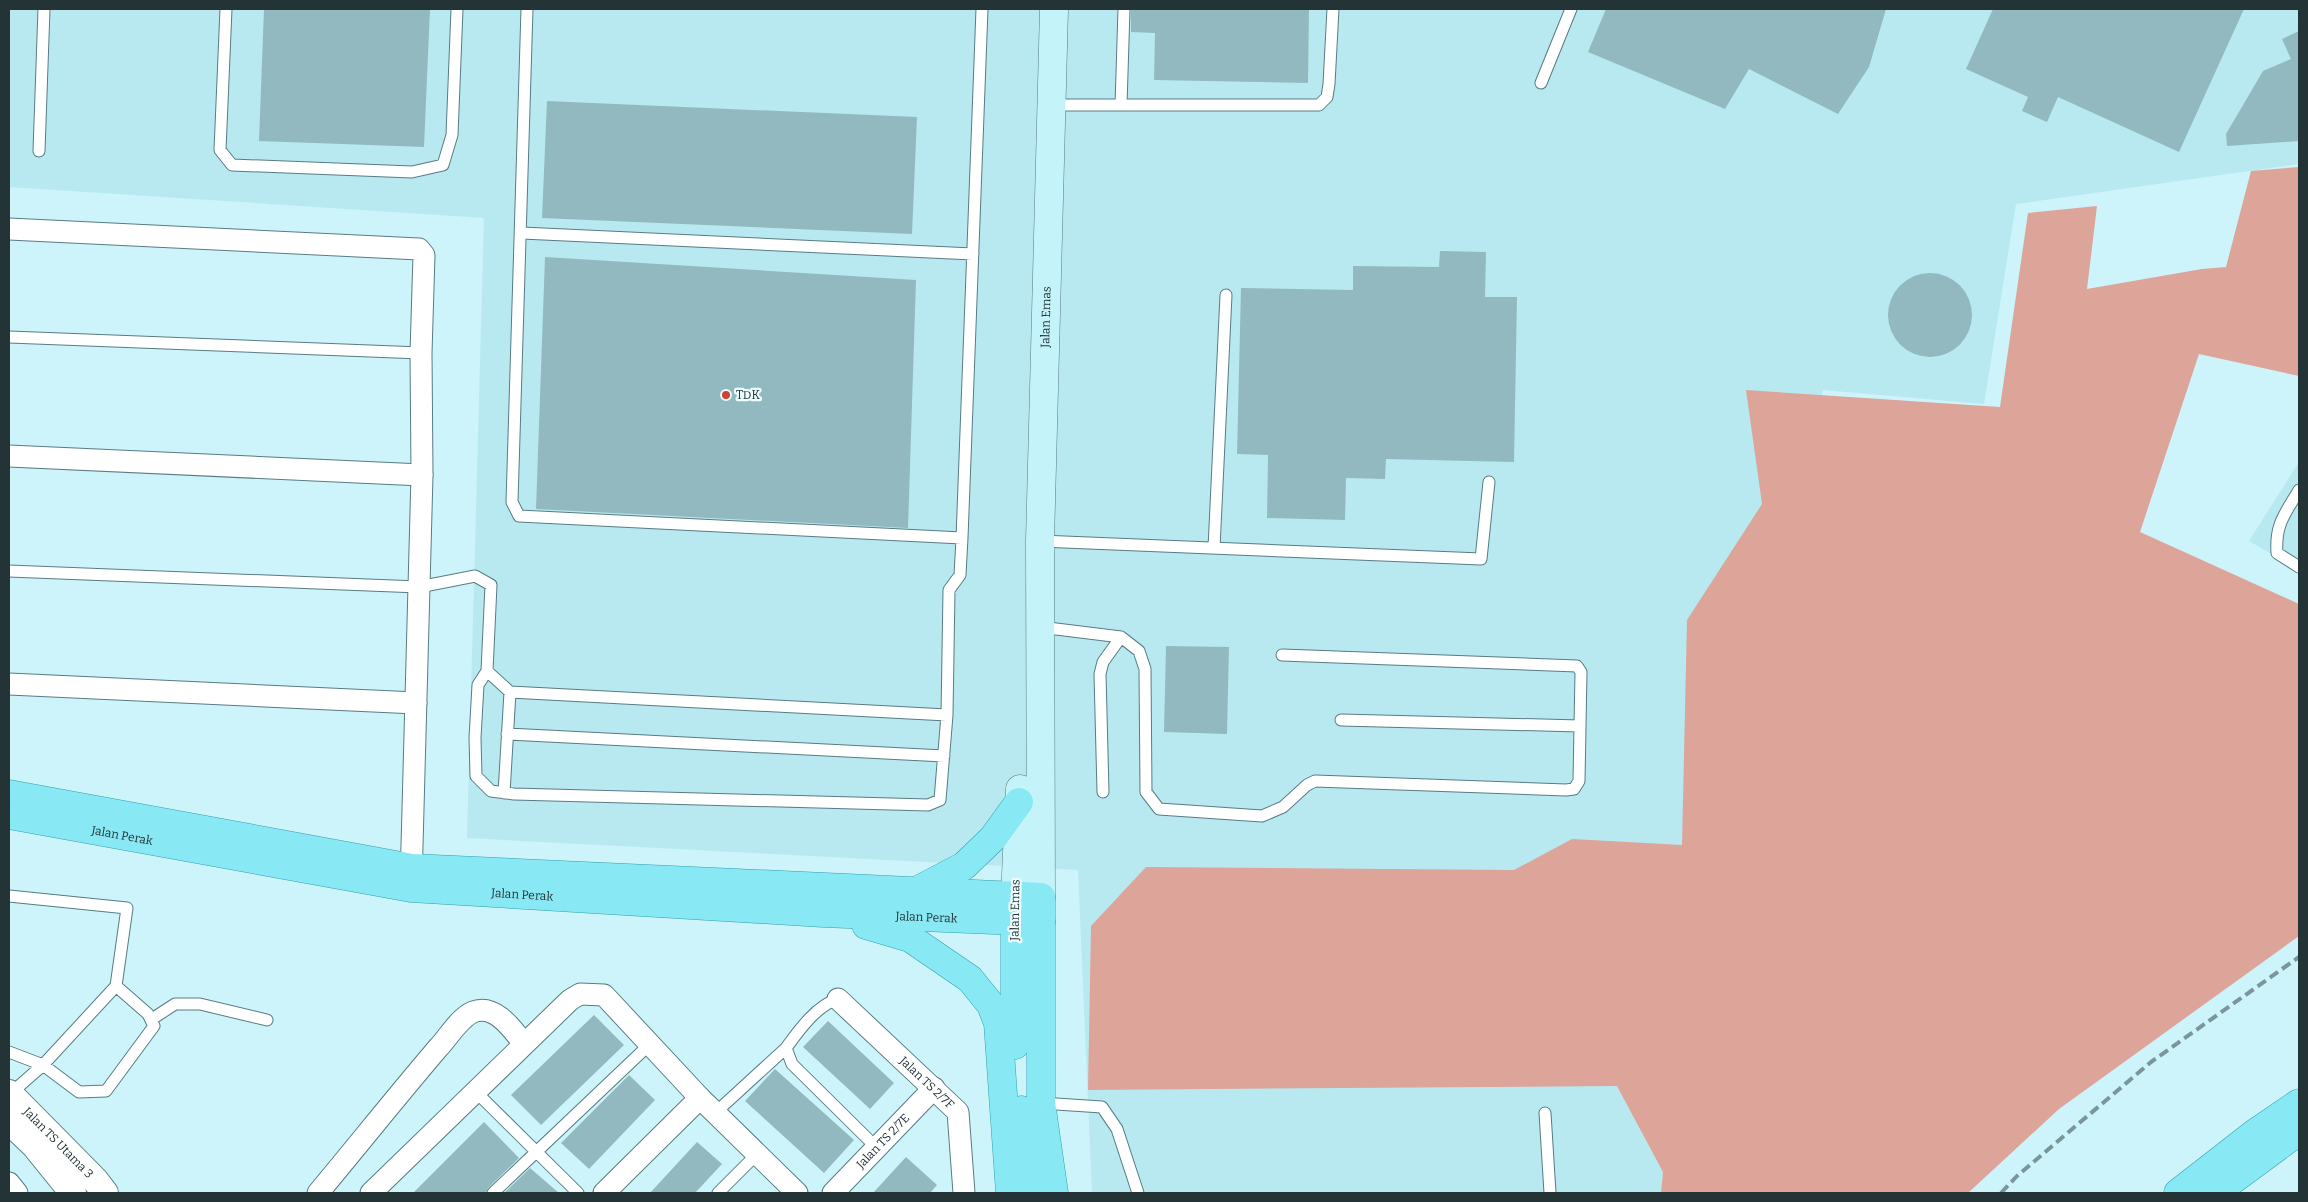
<svg xmlns="http://www.w3.org/2000/svg" width="2308" height="1202" viewBox="0 0 2308 1202" font-family="Bitter,serif">
<style>
.built{fill:#b8e9f0}
.forest{fill:#dda49a}
.building{fill:#92b9bf}
.lines{fill:none;stroke-linecap:round;stroke-linejoin:round}
.service-casing{stroke:#577c82;stroke-width:13}
.minor-casing{stroke:#577c82;stroke-width:23}
.tertiary-casing{stroke:#577c82;stroke-width:28}
.secondary-casing{stroke:#577c82;stroke-width:29}
.primary-casing{stroke:#329fad;stroke-width:29}
.service{stroke:#fff;stroke-width:11}
.minor{stroke:#fff;stroke-width:21}
.tertiary{stroke:#fff;stroke-width:26}
.secondary{stroke:#c4f4fa;stroke-width:28}
.primary{stroke:#88e8f4;stroke-width:28}
.rail{stroke:#7b969b;stroke-width:4;stroke-dasharray:10 5;stroke-linecap:butt}
.poi-dot{fill:#cf4231;stroke:#ecfcff;stroke-width:2}
.labels{text-anchor:middle;stroke-width:4.5;stroke-linejoin:round;paint-order:stroke}
.street-label{font-size:12px;fill:#243336;stroke:#ecfcff}
.poi-label{font-size:12px;fill:#243336;stroke:#ecfcff;text-anchor:start}
</style>
<rect width="100%" height="100%" fill="#ccf4fa"/>
<!-- built -->
<path class="built" d="M9,9H2299V164L2016,204L1984,404L1823,390L1690,902L1661,1193H1092L1078,870L467,838L484,218L9,187Z
M2299,462V570L2249,541Z"/>
<!-- forest -->
<path class="forest" d="M2299,167V376L2199,354L2140,532L2299,604V936L2059,1109L1968,1193H1661L1663,1172L1617,1086L1088,1090L1091,926L1146,867L1514,870L1572,839L1682,845L1687,620L1762,504L1746,390L2000,407L2028,213L2097,206L2087,289L2202,269L2226,267L2251,171Z"/>
<!-- building -->
<path class="building" d="M264,9H430L424,147L259,141Z
M1131,9H1309L1308,83L1154,80L1155,33L1131,32Z
M1606,9H1886L1869,67L1838,114L1749,69L1725,109L1588,52Z
M1993,9H2244L2179,152L2058,97L2047,122L2022,111L2028,97L1966,69Z
M2299,31V141L2227,146L2226,134L2263,71L2291,59L2282,39Z
M547,101L917,117L912,234L542,218Z
M1440,251L1486,252L1485,297H1517L1514,462L1386,459L1385,479L1346,478L1345,520L1267,518L1268,455L1237,454L1241,288L1353,290V266L1439,267Z
M545,257L916,280L908,528L536,509Z
M1888 315a42 42 0 1 1 84 0a42 42 0 1 1-84 0Z
M1166,646L1229,647L1227,734L1164,732Z
M594,1015L624,1045L541,1125L511,1095Z
M828,1021L894,1083L870,1109L803,1047Z
M775,1069L854,1140L824,1173L745,1101Z
M629,1075L655,1100L589,1169L561,1143Z
M484,1122L519,1158L488,1188L486,1193H413Z
M697,1142L722,1164L695,1193H650Z
M906,1157L937,1185L930,1193H873Z
M530,1168L559,1193H504Z"/>
<g class="lines">
<!-- service casing -->
<g class="service-casing">
<path id="service" d="M226,9L220,150L232,165L412,172L443,165L452,135L457,9
M527,9L512,502L519,516L962,538
M1541,83L1571,9
M1051,105H1319L1327,97L1329,84L1333,9
M1121,105L1124,9
M39,151L44,9
M522,233L973,254
M9,337L421,353
M2299,490C2285,514 2275,524 2277,553L2299,567
M1040,541L1481,559L1489,482
M1214,548L1226,295
M9,571L419,587L475,576L491,585L487,671L478,685L475,738L476,776L491,791L514,794L928,805L940,800L947,715L949,590L960,575L962,538L982,9
M1040,627L1121,637L1139,651L1145,669L1146,792L1159,809L1262,816L1283,807L1307,785L1315,781L1566,790L1574,789L1579,781L1581,672L1577,666L1282,655
M487,671L510,692L947,715
M1341,720L1580,726
M507,734L944,756
M1103,792L1100,674L1103,662L1121,637
M504,793L510,692
M9,896L127,908L116,986L43,1065L10,1094
M838,999C817,1005 799,1030 786,1048L792,1064L877,1148
M152,1019L175,1004H200L267,1020
M9,1052L43,1065L79,1092L106,1091L154,1026L148,1014L116,986
M476,1092L578,1193
M1041,1103L1102,1107L1117,1129L1138,1193
M715,1113L786,1048
M1545,1113L1550,1193
M493,1193L650,1044
M718,1193L757,1154"/>
</g>
<!-- minor casing -->
<g class="minor-casing">
<g id="minor">
<path d="M9,229L419,249L424,255L421,353L422,475L411,883"/>
<path d="M9,456L422,475"/>
<path d="M9,684L416,703"/>
<path id="s1" d="M838,999L958,1112L964,1193"/>
<path d="M9,1183L17,1193"/>
<path d="M318,1193C358,1145 397,1096 438,1048C448,1038 459,1018 473,1012C495,1003 513,1030 524,1044"/>
<path d="M371,1193L570,1000L580,994L604,995L700,1098"/>
<path d="M604,1193L700,1098L797,1193"/>
<path id="s2" d="M833,1193L934,1088"/>
</g>
</g>
<!-- tertiary casing -->
<g class="tertiary-casing">
<g id="tertiary">
<path id="s3" d="M9,1093L95,1180L105,1193"/>
<path d="M9,1121L35,1146L73,1193"/>
</g>
</g>
<!-- secondary casing -->
<g class="secondary-casing">
<g id="secondary">
<path d="M1015,896L1020,789"/>
<path id="s4" d="M1041,897L1040,541L1054,9"/>
</g>
</g>
<!-- primary casing -->
<g class="primary-casing">
<g id="primary">
<path d="M9,794L412,868L1041,897V1103L1054,1193"/>
<path id="s5" d="M9,815L411,888L823,913L1041,922"/>
<path d="M916,891L964,866L993,838L1019,802"/>
<path d="M866,925L910,938L970,979L991,1005L998,1023L1010,1193"/>
<path d="M1015,1045V903"/>
<path d="M1022,1110L1031,1193"/>
<path d="M2178,1193L2255,1133L2299,1103"/>
<path d="M2215,1193L2299,1131"/>
</g>
</g>
<!-- service -->
<use href="#service" class="service"/>
<!-- minor -->
<use href="#minor" class="minor"/>
<!-- tertiary -->
<use href="#tertiary" class="tertiary"/>
<!-- secondary -->
<use href="#secondary" class="secondary"/>
<!-- primary -->
<use href="#primary" class="primary"/>
<!-- rail -->
<path class="rail" d="M2001,1193L2017,1176L2151,1062L2299,957"/>
</g>
<!-- markers -->
<circle class="poi-dot" cx="726" cy="395" r="5"/>
<g class="labels">
<!-- street labels -->
<g class="street-label">
<text dy="4" stroke="none"><textPath href="#s4" startOffset="580">Jalan Emas</textPath></text>
<text dy="4" stroke="none"><textPath href="#s5" startOffset="115">Jalan Perak</textPath></text>
<text dy="4" stroke="none"><textPath href="#s5" startOffset="520">Jalan Perak</textPath></text>
<text transform="translate(1015 910) rotate(-89)" y="4">Jalan Emas</text>
<text dy="4" stroke="none"><textPath href="#s5" startOffset="925">Jalan Perak</textPath></text>
<text dy="4" stroke="none"><textPath href="#s1" startOffset="122">Jalan TS 2/7F</textPath></text>
<text dy="4" stroke="none"><textPath href="#s2" startOffset="72">Jalan TS 2/7E</textPath></text>
<text dy="4" stroke="none"><textPath href="#s3" startOffset="70">Jalan TS Utama 3</textPath></text>
</g>
<!-- poi labels -->
<g class="poi-label">
<text x="736" y="399">TDK</text>
</g>
</g>
<!-- border -->
<rect width="2308" height="1202" fill="none" stroke="#243336" stroke-width="20"/>
</svg>
